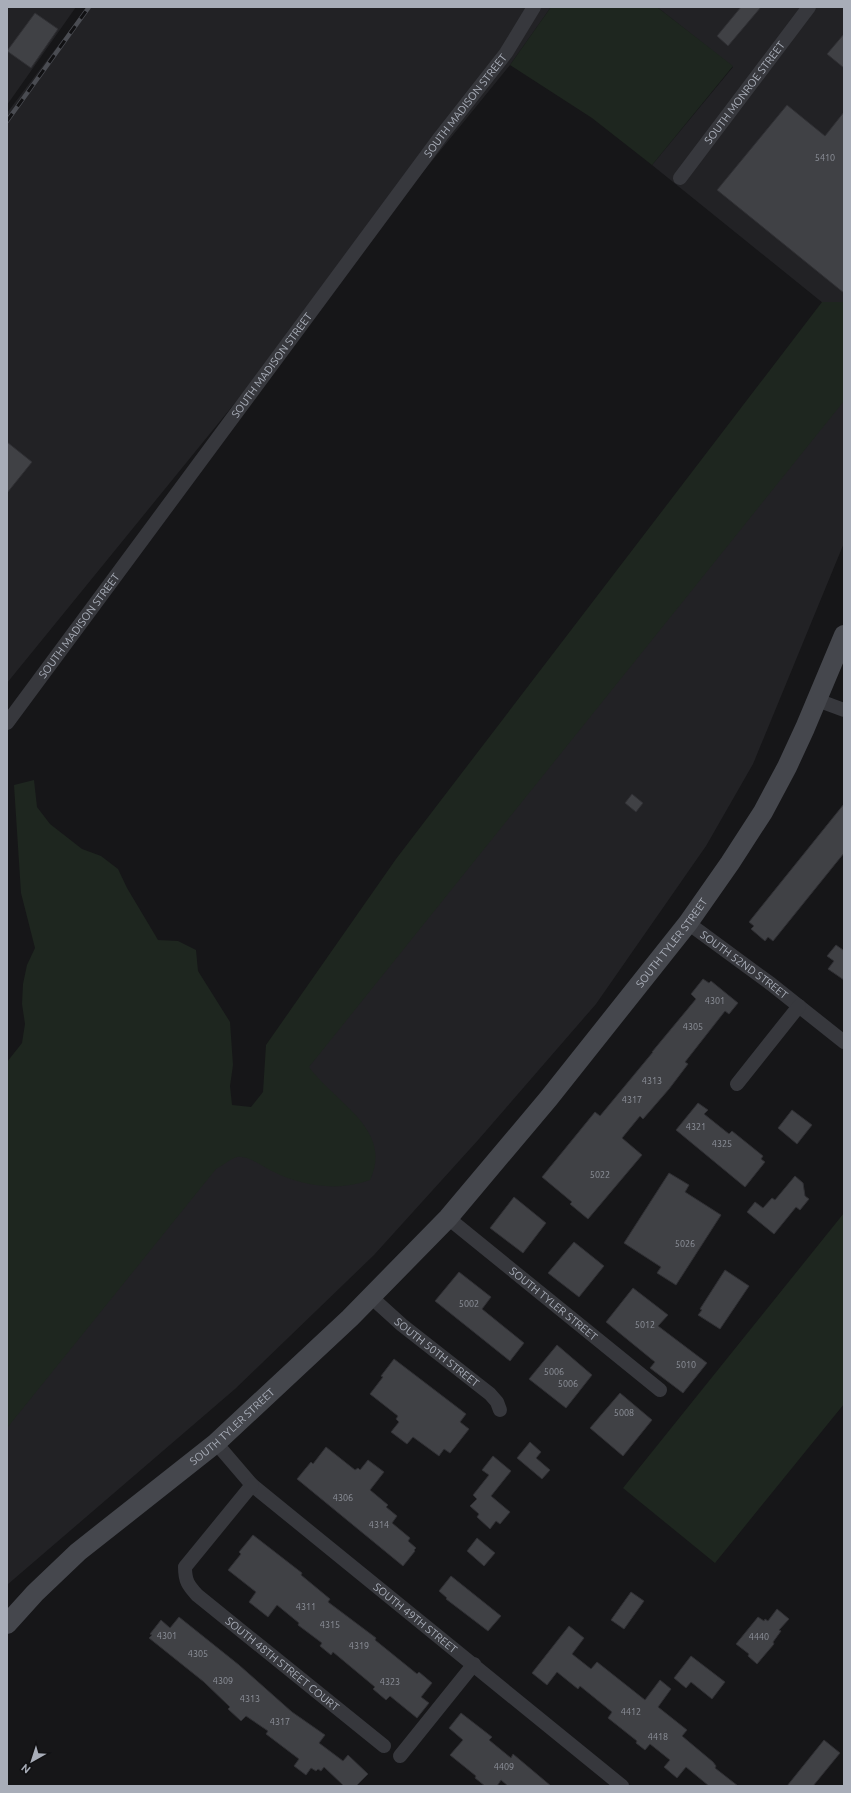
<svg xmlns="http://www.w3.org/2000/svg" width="851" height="1793" viewBox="0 0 851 1793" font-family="Ubuntu,sans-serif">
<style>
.built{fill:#222225}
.green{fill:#1e261f}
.building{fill:#404145;stroke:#303034}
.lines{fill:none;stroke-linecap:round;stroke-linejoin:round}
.minor{stroke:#37383d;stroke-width:14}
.secondary{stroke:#45474d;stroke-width:20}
.rail-casing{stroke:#4a4c52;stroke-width:4.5}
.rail{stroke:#111113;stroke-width:3;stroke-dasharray:9;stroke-linecap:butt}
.labels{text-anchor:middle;stroke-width:3;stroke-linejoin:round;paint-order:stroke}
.number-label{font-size:9px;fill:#8e929b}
.street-label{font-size:11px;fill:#a8adb8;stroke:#111113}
</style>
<rect width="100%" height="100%" fill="#161618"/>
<!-- built -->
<path class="built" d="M7,7H76L7,105Z
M87,7H551L510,65L7,683V113Z
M657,7H844V320L652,165L733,67Z
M844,378V543L753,764L706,846L596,1004L479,1139L374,1255L235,1389L7,1585V1427Z"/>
<!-- green -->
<path class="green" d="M551,7H657L733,66L652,165L592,118L510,65Z
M822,302H844V401L309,1067C334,1102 394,1129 370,1180C338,1192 301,1186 272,1171C263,1167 248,1155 237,1157C230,1159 222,1166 216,1169L7,1428V1062L22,1043L25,1024L22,1004L23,984L27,965L35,948L21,893L14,785L34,780L37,807L50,824L82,849L101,856L118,869L127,888L158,940L178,941L196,950L198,971L230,1022L233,1065L230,1086L232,1105L251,1107L263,1092L266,1045L396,859Z
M844,1213V1404L715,1563L623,1488Z"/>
<!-- building -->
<path class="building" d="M741,7H761L728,46L717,36Z
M35,13L58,29L31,68L7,51Z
M844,34V68L827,54Z
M787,105L825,136L844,112V293L717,190Z
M7,442L32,462L7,493Z
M632,794L643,803L636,812L625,803Z
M844,804V853L773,941L768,937L765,941L751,929L754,926L749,922Z
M836,945L843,950L844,949V980L828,969L834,961L827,956Z
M703,979L709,983L711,981L738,1003L729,1014L725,1011L685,1062L688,1064L669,1089L643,1119L640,1116L622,1138L642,1155L588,1219L570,1204L572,1202L542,1177L595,1112L600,1116L653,1052H652L696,999L691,994Z
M698,1103L708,1110L704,1114L729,1134L732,1131L763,1156L761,1159L765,1162L745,1187L676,1130Z
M792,1110L812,1125L797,1144L778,1128Z
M669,1173L689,1185L685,1192L721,1215L676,1285L657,1273L661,1267L624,1243Z
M795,1176L803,1183L805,1196L809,1199L800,1210L796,1207L774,1234L747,1212L755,1202L763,1208L772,1198L775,1200Z
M514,1197L546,1223L523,1253L490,1228Z
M574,1242L604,1266L579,1297L548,1273Z
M725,1270L749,1286L720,1329L698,1315L702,1310L700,1309Z
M459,1272L491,1297L482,1309L524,1343L510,1361L435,1301Z
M633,1288L668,1315L658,1326L707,1363L683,1393L650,1368L655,1362L606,1322Z
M557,1345L592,1375L566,1408L529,1379Z
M394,1359L466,1414L460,1422L469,1429L450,1453L444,1449L439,1456L413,1437L407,1444L391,1432L399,1422L396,1419L398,1416L370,1394L383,1377L381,1376Z
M620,1393L652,1420L623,1456L590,1428Z
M530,1442L541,1452L536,1458L550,1470L542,1479L517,1458Z
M326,1447L355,1470L358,1468L360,1470L368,1460L384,1472L370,1490L388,1505L386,1507L397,1516L392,1523L410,1538L408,1541L416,1548L414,1550L415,1551L403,1566L297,1479L311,1462L313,1464Z
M493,1456L511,1471L491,1496L510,1512L500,1524L496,1521L490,1529L477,1517L479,1514L470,1506L477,1499L473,1495L489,1475L482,1470Z
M253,1535L302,1573L301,1575L330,1599L328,1602L376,1638L375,1640L417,1674L419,1672L432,1683L421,1697L429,1703L417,1718L390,1696L386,1700L373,1689L375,1687L333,1652L331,1655L320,1646L322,1643L298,1625L299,1623L277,1605L268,1617L249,1602L256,1592L228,1570L241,1554L239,1552Z
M477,1538L495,1553L484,1566L467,1551Z
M451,1576L501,1616L488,1631L446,1599L447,1598L439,1591Z
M631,1592L644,1601L624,1629L611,1620Z
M777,1609L789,1619L779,1630L781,1631L773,1642L774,1644L757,1664L748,1656L749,1654L736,1644L758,1617L764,1621L765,1619L768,1621Z
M179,1617L239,1665L292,1712L325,1735L319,1743L343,1761L348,1755L368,1774L356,1786H344L324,1767L321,1771L318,1769L316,1771L311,1768L306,1775L294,1766L299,1759L266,1734L268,1731L246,1716L241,1721L228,1709L230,1707L204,1682L149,1638L152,1635L150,1634L161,1620L170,1628Z
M569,1626L584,1638L572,1654L591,1669L597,1662L645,1700L660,1680L671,1689L658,1707L687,1730L682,1736L713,1762L716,1766L715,1768L738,1786H709L686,1767L677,1778L664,1767L670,1760L650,1744L645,1750L636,1743L637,1741L608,1718L612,1712L580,1686L578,1689L557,1672L547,1685L532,1673Z
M691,1656L725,1682L712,1699L691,1682L686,1688L674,1678Z
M461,1713L492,1737L489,1740L511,1758L513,1754L551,1786H508L501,1780L497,1786H485L475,1778L476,1776L450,1755L463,1740L449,1728Z
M824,1740L840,1753L813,1786H787Z"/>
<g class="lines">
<!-- minor -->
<g class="minor">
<path id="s1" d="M680,178L809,7"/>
<path d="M817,700L844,710"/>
<path id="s2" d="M7,723L441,136L506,53L534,7"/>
<path id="s3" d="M688,923L771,984L844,1042"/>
<path d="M737,1084L799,1006"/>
<path id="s4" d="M448,1218L660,1390"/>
<path id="s5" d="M371,1297L402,1325L490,1394L497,1402L500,1410"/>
<path id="s6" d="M216,1443L252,1485L622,1786"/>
<path id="s7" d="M252,1485L185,1567C185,1581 188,1585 197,1595L384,1746"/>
<path d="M400,1756L474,1664"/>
</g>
<!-- secondary -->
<path class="secondary" id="s8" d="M7,1624L35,1593L78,1552L216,1443L350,1318L448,1218L549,1098L688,923L730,863L763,812L787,767L805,728L844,635"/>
<!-- rail casing -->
<g class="rail-casing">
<path id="rail" d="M7,121L89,7"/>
</g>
<!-- rail -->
<use href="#rail" class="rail"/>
</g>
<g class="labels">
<!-- number labels -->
<g class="number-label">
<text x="825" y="161">5410</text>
<text x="715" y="1004">4301</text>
<text x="693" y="1030">4305</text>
<text x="652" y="1084">4313</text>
<text x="632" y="1103">4317</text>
<text x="696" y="1130">4321</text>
<text x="722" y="1147">4325</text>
<text x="600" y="1178">5022</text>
<text x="685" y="1247">5026</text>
<text x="469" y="1307">5002</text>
<text x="645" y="1328">5012</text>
<text x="686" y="1368">5010</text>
<text x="554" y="1375">5006</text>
<text x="568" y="1387">5006</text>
<text x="624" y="1416">5008</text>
<text x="343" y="1501">4306</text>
<text x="379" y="1528">4314</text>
<text x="306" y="1610">4311</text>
<text x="330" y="1628">4315</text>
<text x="167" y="1639">4301</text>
<text x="759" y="1640">4440</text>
<text x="359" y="1649">4319</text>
<text x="198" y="1657">4305</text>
<text x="223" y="1684">4309</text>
<text x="390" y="1685">4323</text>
<text x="250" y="1702">4313</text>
<text x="631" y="1715">4412</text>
<text x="280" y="1725">4317</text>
<text x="658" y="1740">4418</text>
<text x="504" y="1770">4409</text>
</g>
<!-- street labels -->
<g class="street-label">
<text dy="4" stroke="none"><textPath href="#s1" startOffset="107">SOUTH MONROE STREET</textPath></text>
<text dy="4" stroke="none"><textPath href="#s2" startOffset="769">SOUTH MADISON STREET</textPath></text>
<text dy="4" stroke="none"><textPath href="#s2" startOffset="445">SOUTH MADISON STREET</textPath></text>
<text dy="4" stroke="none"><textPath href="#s2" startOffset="121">SOUTH MADISON STREET</textPath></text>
<text dy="4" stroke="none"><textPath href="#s8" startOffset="955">SOUTH TYLER STREET</textPath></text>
<text dy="4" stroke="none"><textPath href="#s3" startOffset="70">SOUTH 52ND STREET</textPath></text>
<text dy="4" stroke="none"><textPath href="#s4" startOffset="136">SOUTH TYLER STREET</textPath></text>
<text dy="4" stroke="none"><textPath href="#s5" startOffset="86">SOUTH 50TH STREET</textPath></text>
<text dy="4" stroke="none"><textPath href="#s8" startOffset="300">SOUTH TYLER STREET</textPath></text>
<text dy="4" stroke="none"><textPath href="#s6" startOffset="266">SOUTH 49TH STREET</textPath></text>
<text dy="4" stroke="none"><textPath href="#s7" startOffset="247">SOUTH 48TH STREET COURT</textPath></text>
</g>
</g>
<!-- border -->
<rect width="851" height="1793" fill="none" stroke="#a8adb8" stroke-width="16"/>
<!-- north arrow -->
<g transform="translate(32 1761) rotate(219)" stroke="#111113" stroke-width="3" paint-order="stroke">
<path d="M0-3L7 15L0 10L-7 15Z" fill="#a8adb8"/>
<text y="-6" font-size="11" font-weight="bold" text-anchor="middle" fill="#a8adb8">N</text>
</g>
</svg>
